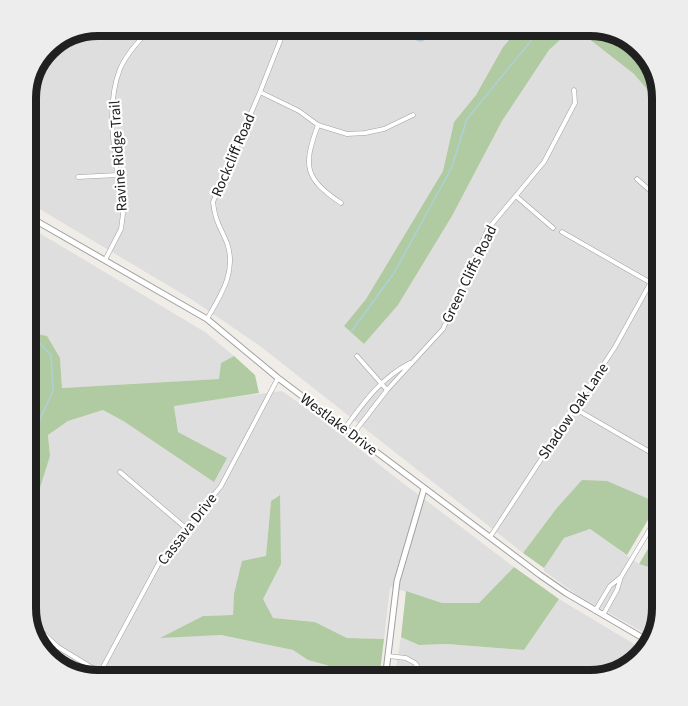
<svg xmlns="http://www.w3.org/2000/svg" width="688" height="706" viewBox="0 0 688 706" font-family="'Source Sans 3',sans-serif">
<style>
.residential{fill:#dedede}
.forest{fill:#b0caa2}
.water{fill:#aed1d8}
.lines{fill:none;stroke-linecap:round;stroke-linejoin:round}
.stream{stroke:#aed1d8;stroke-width:1.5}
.minor-casing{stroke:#a1a1a1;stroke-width:5}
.tertiary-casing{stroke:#a1a1a1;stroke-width:7}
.minor{stroke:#fff;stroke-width:4}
.tertiary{stroke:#fff;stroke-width:5}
.labels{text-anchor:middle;stroke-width:4.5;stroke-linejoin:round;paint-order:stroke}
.street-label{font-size:15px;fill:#202020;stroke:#fff}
.rim{fill:none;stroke:#202020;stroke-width:8}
</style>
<rect width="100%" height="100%" fill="#f0ede8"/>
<!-- residential -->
<path class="residential" d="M98,26H521L503,47L476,95L454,122L443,171L366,299L344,326L364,344L398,305L452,216L502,121L549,50L575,26L634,74L662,107V506L658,503L556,509L523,553L260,346L191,299L26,201V93L50,44Z
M26,225L205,332L234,356L221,363L220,379L62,388L60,358L47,337L26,332Z
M282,391L322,419L391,474L514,567L479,603H442L390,587L384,639L347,638L315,622L273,618L262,599L281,564L279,495L271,501L266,557L234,594L233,615L203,616L162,637L221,635L293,650L308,660L374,680H98L43,656L26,609V485L40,488L50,456L48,435L68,421L103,410L125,422L227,458L178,432L174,405Z
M590,529L639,564L662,571V608L650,636L577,595L544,571V568L564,538Z
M559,599L644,650L638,663L591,680H394L401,637L420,645L447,644L524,650Z"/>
<!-- forest -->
<path class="forest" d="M521,26H595L645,50L662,97V107L634,74L574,27L549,50L502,121L452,216L398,305L364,344L344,326L366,299L443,171L454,122L476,95L503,47Z
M26,332L47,336L60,358L62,388L219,379L221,363L234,356L255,375L259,393L174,406L178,432L227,458L214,482L125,422L103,410L68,421L48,435L50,456L40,488L26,485V398L35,389C34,377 35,364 26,356Z
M582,480L607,481L658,503L627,555L590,529L564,538L544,568L523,553L556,509Z
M280,495L281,564L263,599L273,618L315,622L347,638L384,639L379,680L308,660L293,650L221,635L160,638L203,616L233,615L234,594L242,561L266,556L271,501Z
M658,532L662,533V571L639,564Z
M514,567L559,599L524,650L447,644L419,645L401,637L406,591L442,603H479Z"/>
<!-- water -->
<path class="water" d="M404,26H439L434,35L421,42L411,39L404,35L402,30Z"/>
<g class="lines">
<!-- stream -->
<path class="stream" d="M351,332L394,273L451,169L467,119L543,26
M26,337L36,339L51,355L53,391L34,432"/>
<!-- minor casing -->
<g class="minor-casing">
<path id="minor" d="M260,92L299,111L318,125L347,134L365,133L384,129L413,115
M318,125C303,166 304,178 341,203
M78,177L118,175
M637,179L662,201
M517,197L553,228
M562,232L651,283
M105,260L121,229L123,214C118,170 103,111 120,69C127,53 142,37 154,26
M207,319C221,295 237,271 227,243C220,226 215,221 213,202L260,92L286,26
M357,356L387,390
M574,408L662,459
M345,428C364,402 381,378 410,363
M353,434L387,390L443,329L488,229L544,162L575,103L574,90
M120,472L187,529
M490,537L615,347L662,262
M26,611L42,632L58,647L99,672L121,680L221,676L249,680
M595,611L610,586L621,577
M603,615L617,590L621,577L662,509
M388,656L406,658L415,663L427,680
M96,680L159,563L221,486L278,378"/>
</g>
<!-- tertiary casing -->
<g class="tertiary-casing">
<path id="tertiary" d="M26,215L207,319L278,378L540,575L566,593L648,641
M385,680L397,581L424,489"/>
</g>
<!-- minor -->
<use href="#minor" class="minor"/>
<!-- tertiary -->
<use href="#tertiary" class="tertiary"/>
</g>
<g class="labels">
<!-- street labels -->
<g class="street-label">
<text transform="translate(233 155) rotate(-67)" y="5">Rockcliff Road</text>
<text transform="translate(118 156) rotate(-94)" y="5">Ravine Ridge Trail</text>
<text transform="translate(469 274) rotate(-64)" y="5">Green Cliffs Road</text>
<text transform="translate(573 411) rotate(-56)" y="5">Shadow Oak Lane</text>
<text transform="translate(339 424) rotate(37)" y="5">Westlake Drive</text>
<text transform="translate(187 529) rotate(-52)" y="5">Cassava Drive</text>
</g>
</g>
<!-- crop -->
<path d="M0 0H688V706H0ZM98 36H590A62 62 0 0 1 652 98V608A62 62 0 0 1 590 670H98A62 62 0 0 1 36 608V98A62 62 0 0 1 98 36Z" fill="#ededed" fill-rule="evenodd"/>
<path class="rim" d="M98 36H590A62 62 0 0 1 652 98V608A62 62 0 0 1 590 670H98A62 62 0 0 1 36 608V98A62 62 0 0 1 98 36Z"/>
</svg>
